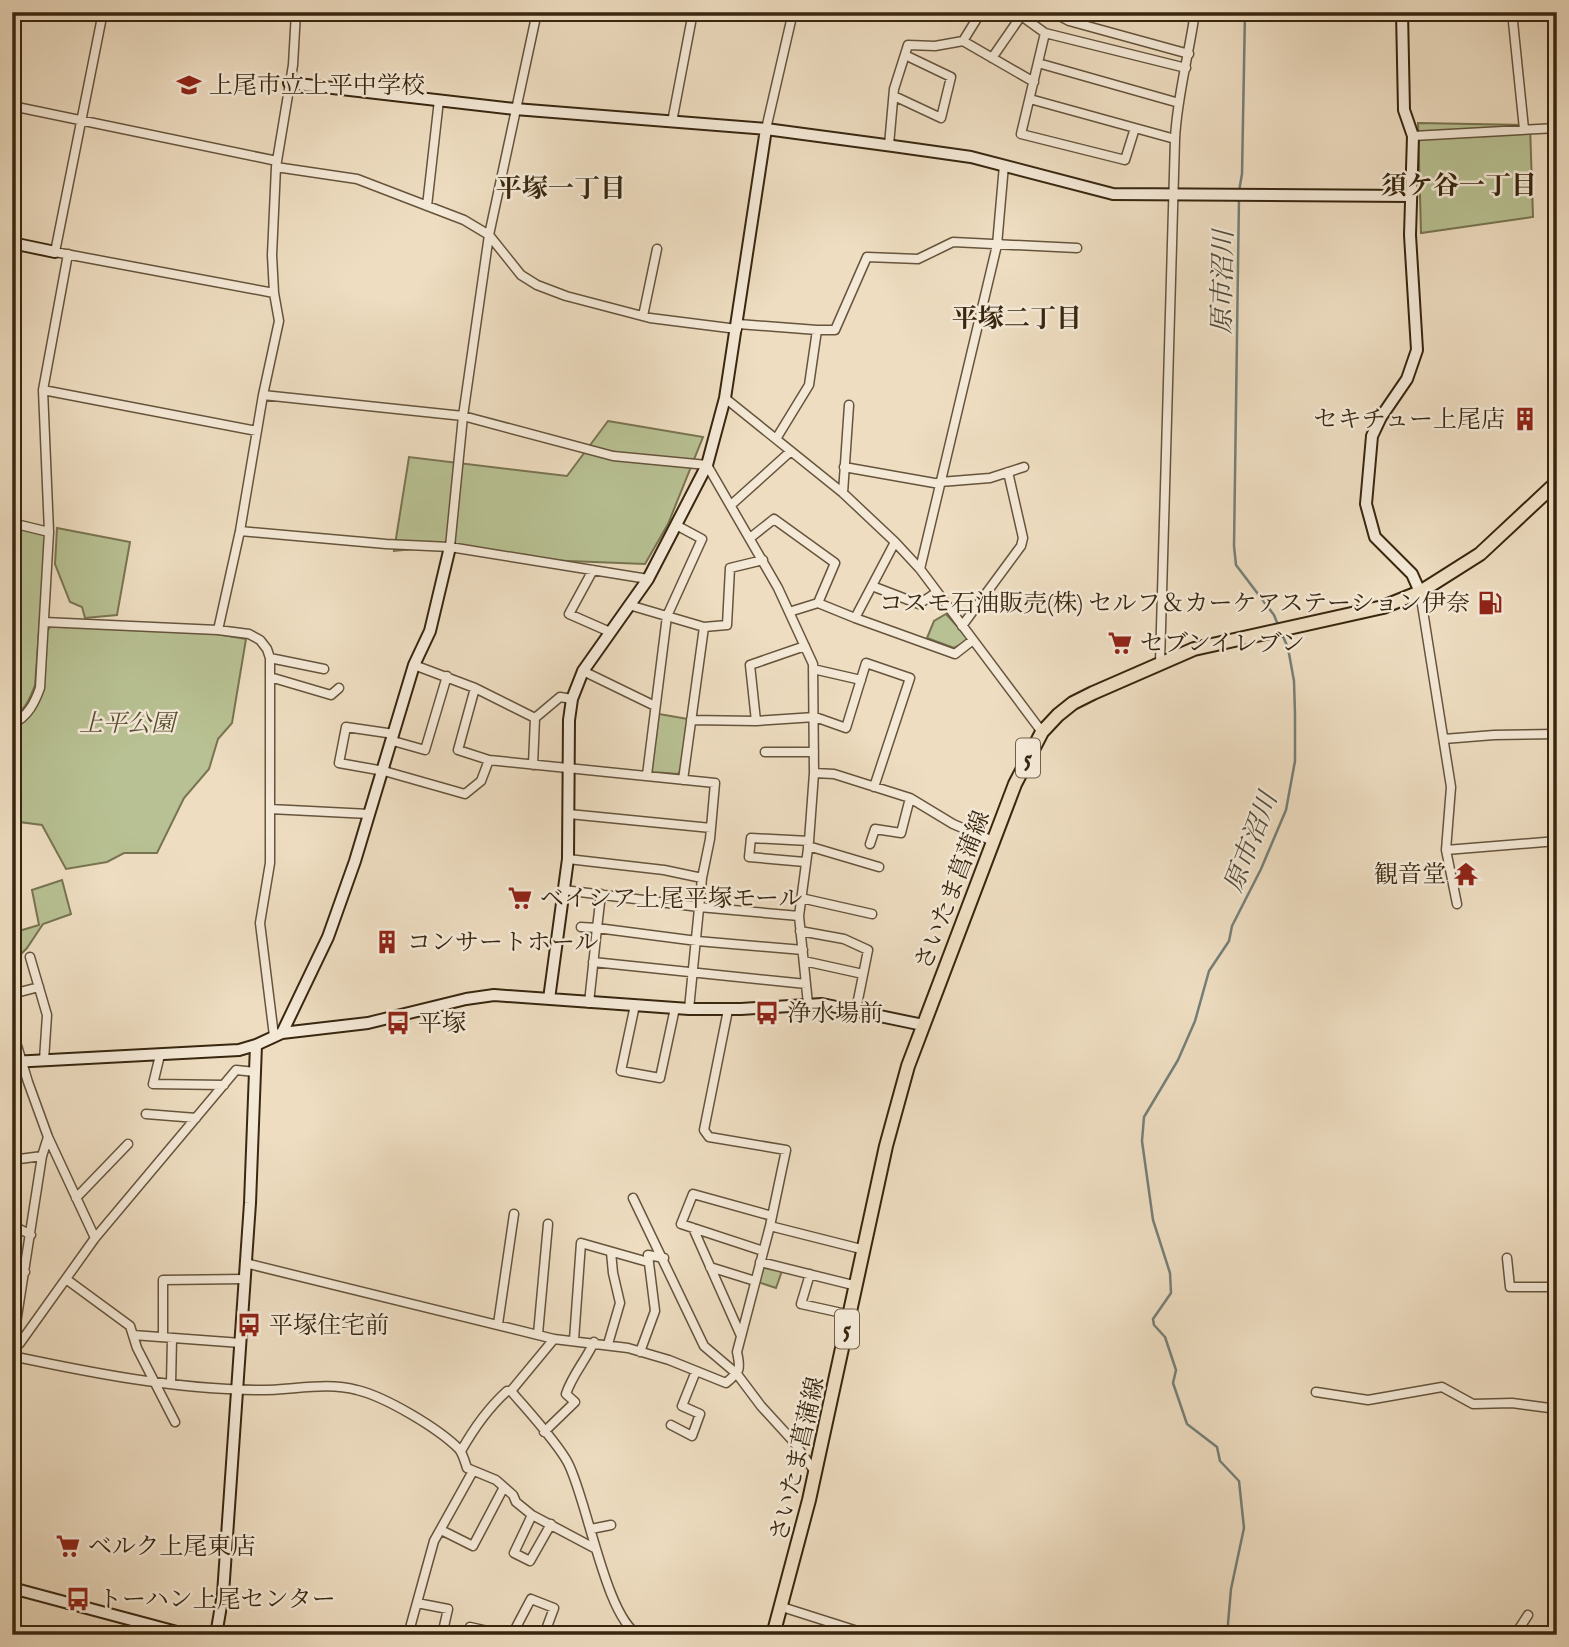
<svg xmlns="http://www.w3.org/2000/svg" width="1569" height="1647" viewBox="0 0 1569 1647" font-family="'IM FELL English','Noto Serif JP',serif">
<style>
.green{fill:#b8c193;stroke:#787451;stroke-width:2}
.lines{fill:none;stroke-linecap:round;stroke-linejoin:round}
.stream{stroke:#757f77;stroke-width:2.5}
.street-casing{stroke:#66543c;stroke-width:11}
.secondary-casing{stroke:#38260f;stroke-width:14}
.primary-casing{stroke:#38260f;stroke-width:16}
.street{stroke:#f4e9d7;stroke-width:8}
.secondary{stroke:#f4e9d7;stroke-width:10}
.primary{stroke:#eeddc1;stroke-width:12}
.labels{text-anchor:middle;stroke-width:5;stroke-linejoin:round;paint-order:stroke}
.shield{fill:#f4e9d7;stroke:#70604b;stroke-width:2}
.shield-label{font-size:23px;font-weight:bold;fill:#38260f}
.poi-label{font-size:24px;fill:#38260f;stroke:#f4e9d7;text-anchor:start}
.park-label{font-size:24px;font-style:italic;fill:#584d30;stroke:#f4e9d7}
.street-label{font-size:24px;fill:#38260f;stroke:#f4e9d7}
.neighbourhood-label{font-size:26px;font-weight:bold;fill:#38260f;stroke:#f4e9d7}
.water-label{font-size:26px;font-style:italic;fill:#524b3a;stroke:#f4e9d7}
</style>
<rect width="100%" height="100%" fill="#eeddc1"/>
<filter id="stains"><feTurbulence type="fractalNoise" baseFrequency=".00286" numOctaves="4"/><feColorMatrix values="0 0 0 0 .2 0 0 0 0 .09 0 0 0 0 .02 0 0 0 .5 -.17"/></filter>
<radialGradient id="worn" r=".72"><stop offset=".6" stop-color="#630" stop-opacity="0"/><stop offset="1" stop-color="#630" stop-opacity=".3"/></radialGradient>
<!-- green -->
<path class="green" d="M1418,123L1530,125L1533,217L1421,233Z
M608,421L703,437L668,524L645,564L543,560L458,545L394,551L409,457L567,476Z
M12,527L41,533L46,537L35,685C30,699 25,710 12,718Z
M57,528L130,542L117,615L85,618L82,607L70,602L55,564Z
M946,614L967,637V641L954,648L927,638L934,621Z
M51,626L217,634L246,639L232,723L218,739L209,769L184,798L157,853H124L107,862L66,869L42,825L12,821V727L34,709L46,632Z
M659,714L688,719L681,770L678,774L653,772L650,769Z
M62,880L71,914L43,924L27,948L12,963V933L39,925L32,890Z
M765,1266L782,1271L776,1288L758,1282L762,1268Z"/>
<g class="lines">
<!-- stream -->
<path class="stream" d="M1239,191L1242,174L1245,12
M1239,197L1234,546L1236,565L1274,615L1278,625
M1227,1635L1231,1589L1244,1528L1239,1481L1220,1461L1217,1447L1187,1424L1173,1383L1176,1370L1165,1337L1154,1325L1153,1319L1171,1293L1170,1273L1153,1220L1142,1141L1144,1117L1178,1060L1195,1021L1209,971L1229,941L1232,926L1261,869L1286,810L1295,761V715L1294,681L1288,648L1282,634"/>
<!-- street casing -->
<g class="street-casing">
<path id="street" d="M103,12L55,252L274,293
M1016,12L1045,33L1186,68
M1052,12L1069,21L1189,54
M1512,12L1524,129
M963,41L1034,82
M992,58L1021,16
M1038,63L1179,103
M894,96L941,118L951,77L905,55
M1030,99L1135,128L1125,160L1021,134L1045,33
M12,106L277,161
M672,122L693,12
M1135,128L1175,139
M766,129L793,12
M1413,136L1557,128
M889,145L894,89L908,45L935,46L963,41L981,12
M276,167L357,179L464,220L489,235L521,275L537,285L566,296L650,318L737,329
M427,206L439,100
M643,316L657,249
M738,324L817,330H835L867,257L918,259L953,242L1077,248
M43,390L257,431
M263,395L463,416L613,456L707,465L778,588L813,664L814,773L809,841L799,916L808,1004
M725,398L843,493L895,542L920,569L1042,732
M776,439L809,385L817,330
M844,467L940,484
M940,482L990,478L1024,467
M843,493L849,405
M731,505L791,451
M12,523L49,532
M240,531L386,544L450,547L648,579
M750,538L774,519L835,563L818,603L855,618
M895,542L855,618L955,654L973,640
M450,547L463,416L489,235L537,12
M920,569L997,245L1004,165
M593,570L569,614L610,632
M872,586L919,604L937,592
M1420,592L1451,787L1446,850L1457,904
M629,605L704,627L727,625L730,568L763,560
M789,612L818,603
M44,622L218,630L249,634L260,640L267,649L270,658V863L260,923L274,1036
M962,626L1021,546L1023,538L1008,472
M218,630L240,531L263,395L279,321L274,293L272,255L276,167L293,65L296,12
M270,658L324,669
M1160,663L1175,139C1177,96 1189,55 1195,12
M414,665L475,688L535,718
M813,669L861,680
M583,671L655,706
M270,677L331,695L339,688
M475,688L458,750L489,760L715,783L710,839L702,878L689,1009
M691,720L756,721L815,717L846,728L866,663L910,678L874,787
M756,721L750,665L805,646
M12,724C28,717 35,702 40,688L49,532L43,390L68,254
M394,734L346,727L339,763L384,771L465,794L481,781L489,760
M1444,739L1494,735L1557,734
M393,741L425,750L447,676
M765,752H814
M533,765L535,718L560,697L572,699
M814,773L834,774L910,798L953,824L993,841
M647,775L667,616L702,539L676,525
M683,780L704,627
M270,809L369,814
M569,814L711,828
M870,844L875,829L901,833L910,798
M808,846L879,867
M1446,850L1557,841
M568,859L664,870L702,878
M805,862L749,857L751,838L809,841
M564,890L699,907L799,916
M801,898L872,914
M581,927L597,928L601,894
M800,931L844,939L868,950L856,1010
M30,957L47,1015L44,1060
M804,961L863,974
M593,962L806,984
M12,994L39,987
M589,1003L597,928L697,941L803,950
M635,1005L621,1071L660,1078L675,1008
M728,1010L704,1130L709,1137L786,1150L770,1226L865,1250
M12,1029L28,1082L48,1137L95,1238
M160,1055L153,1084L224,1085
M146,1114L196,1118
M12,1160L42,1156
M76,1198L128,1144
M633,1198L704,1346L737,1374L761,1406L793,1441L815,1472
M12,1225L31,1235
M693,1228L741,1336
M763,1251L681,1224L693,1194L772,1216
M1507,1258L1510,1287H1557
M760,1262L857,1286
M245,1263L554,1339L628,1348L669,1360L726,1383C740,1371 741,1370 737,1352L770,1226
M12,1265L25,1272
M710,1267L755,1281
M810,1274L801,1304L851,1315
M66,1279L130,1326L137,1348L175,1422
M498,1324L514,1214
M538,1334L548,1224
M133,1335L241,1343
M163,1337V1280L245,1279
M574,1340L581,1243L648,1262
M20,1343L14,1336L42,1156L48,1137
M608,1344L620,1303L613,1273L611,1252
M12,1350L20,1343L95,1238L236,1070L255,1072
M640,1352L655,1311L648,1255L664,1258
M12,1356C92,1373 174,1389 256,1390C289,1391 326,1381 357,1390C386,1397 438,1428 459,1449C463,1454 465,1462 467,1468L496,1480L513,1495L516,1502L532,1515L596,1549
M171,1384L172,1338
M511,1391C527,1410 557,1442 568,1463C587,1499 606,1619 639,1635
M1316,1392L1368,1400L1442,1387L1473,1404L1512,1403L1557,1409
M671,1425L692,1436L700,1414L682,1406L696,1371
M544,1432L575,1402L566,1394C572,1375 586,1360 594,1342
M461,1451C474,1428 487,1409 507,1391H511L554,1339
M532,1515L514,1553L530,1561L551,1524
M591,1529L611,1525
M441,1530L473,1546L504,1487
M417,1603L448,1609L442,1635
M782,1607L870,1635
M470,1627L488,1631L487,1635
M408,1635L434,1541L473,1471
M512,1635L531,1599L554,1608L544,1635
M1515,1635L1528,1615"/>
</g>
<!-- secondary casing -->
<g class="secondary-casing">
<path id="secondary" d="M1402,12L1404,110L1413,136L1410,235L1417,350L1407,379L1381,417L1372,436L1366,504L1375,537L1412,574L1420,592
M289,83L515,109L766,129L893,146L971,157L1113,194L1411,196
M12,243L55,252
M549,999L568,859L569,720L572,699L583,671L648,579L707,465L725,398L766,129
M282,1033L328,937L355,861L414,665L430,631L450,547
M12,1062L239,1050L256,1045L282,1033L368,1023L466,999L494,995L689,1009H741L822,1004L923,1025
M12,1588L188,1635
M216,1635L223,1594L250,1203L256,1045"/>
</g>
<!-- primary casing -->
<g class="primary-casing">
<path id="primary" d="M773,1635L809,1500L886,1146L908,1066L1015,784L1042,732L1058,715L1073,703L1093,693L1194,649L1383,607L1420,592L1480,554L1557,482"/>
</g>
<!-- street -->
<use href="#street" class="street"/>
<!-- secondary -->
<use href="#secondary" class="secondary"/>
<!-- primary -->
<use href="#primary" class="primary"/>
</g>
<!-- icons -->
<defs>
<g id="school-bare" transform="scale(1.89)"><path d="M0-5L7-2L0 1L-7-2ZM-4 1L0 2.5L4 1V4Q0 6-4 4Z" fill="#8f2418" stroke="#f4e9d7" stroke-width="2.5" paint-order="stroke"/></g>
<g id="building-bare" transform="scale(1.89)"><path d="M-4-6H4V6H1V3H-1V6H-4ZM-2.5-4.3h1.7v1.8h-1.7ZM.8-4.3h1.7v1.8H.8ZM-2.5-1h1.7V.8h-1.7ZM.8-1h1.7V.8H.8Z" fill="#8f2418" stroke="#f4e9d7" stroke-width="2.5" paint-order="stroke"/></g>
<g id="fuel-bare" transform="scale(1.89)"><path d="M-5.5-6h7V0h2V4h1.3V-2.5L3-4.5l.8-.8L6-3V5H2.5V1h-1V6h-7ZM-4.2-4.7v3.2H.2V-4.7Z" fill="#8f2418" stroke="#f4e9d7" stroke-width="2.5" paint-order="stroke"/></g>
<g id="supermarket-bare" transform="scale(1.89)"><path d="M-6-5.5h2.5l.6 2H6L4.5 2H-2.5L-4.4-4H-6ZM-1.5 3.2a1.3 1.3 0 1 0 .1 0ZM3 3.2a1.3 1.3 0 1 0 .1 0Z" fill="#8f2418" stroke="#f4e9d7" stroke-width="2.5" paint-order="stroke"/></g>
<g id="temple-bare" transform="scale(1.89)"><path d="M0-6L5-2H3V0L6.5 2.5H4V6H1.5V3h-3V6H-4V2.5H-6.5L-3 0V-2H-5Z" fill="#8f2418" stroke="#f4e9d7" stroke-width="2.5" paint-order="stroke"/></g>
<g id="bus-bare" transform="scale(1.89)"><path d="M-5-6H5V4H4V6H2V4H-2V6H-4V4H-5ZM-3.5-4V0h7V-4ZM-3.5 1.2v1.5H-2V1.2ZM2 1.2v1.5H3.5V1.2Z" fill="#8f2418" stroke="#f4e9d7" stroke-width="2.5" paint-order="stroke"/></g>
</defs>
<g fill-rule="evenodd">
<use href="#school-bare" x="189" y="85"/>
<use href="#building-bare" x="1525" y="419"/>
<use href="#fuel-bare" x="1490" y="603"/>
<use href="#supermarket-bare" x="1120" y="643"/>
<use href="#temple-bare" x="1466" y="874"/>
<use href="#supermarket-bare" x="520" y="898"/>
<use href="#building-bare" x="387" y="942"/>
<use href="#bus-bare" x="767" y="1013"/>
<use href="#bus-bare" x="398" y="1023"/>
<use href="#bus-bare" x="249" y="1325"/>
<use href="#supermarket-bare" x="68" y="1546"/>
<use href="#bus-bare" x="78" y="1599"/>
</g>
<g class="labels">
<!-- shield labels -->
<g class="shield">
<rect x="1016" y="738.5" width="24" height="39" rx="5"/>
<rect x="835" y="1309.5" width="24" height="39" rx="5"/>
</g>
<g class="shield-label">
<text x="1028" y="766">5</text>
<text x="847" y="1337">5</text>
</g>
<!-- poi labels -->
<g class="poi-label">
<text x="209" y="93">上尾市立上平中学校</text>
<text x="1505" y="427" text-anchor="end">セキチュー上尾店</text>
<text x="1470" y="611" text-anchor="end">コスモ石油販売(株) セルフ＆カーケアステーション伊奈</text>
<text x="1140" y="651">セブンイレブン</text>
<text x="1446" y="882" text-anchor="end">観音堂</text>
<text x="540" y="906">ベイシア上尾平塚モール</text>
<text x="407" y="950">コンサートホール</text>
<text x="787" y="1021">浄水場前</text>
<text x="418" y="1031">平塚</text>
<text x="269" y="1333">平塚住宅前</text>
<text x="88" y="1554">ベルク上尾東店</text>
<text x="98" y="1607">トーハン上尾センター</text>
</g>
<!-- park labels -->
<g class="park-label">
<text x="127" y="731">上平公園</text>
</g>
<!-- street labels -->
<g class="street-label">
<text transform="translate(952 890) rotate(-69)" y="8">さいたま菖蒲線</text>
<text transform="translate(797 1459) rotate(-77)" y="8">さいたま菖蒲線</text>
</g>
<!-- neighbourhood labels -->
<g class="neighbourhood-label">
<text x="1459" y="194">須ケ谷一丁目</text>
<text x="561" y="197">平塚一丁目</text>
<text x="1017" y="327">平塚二丁目</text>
</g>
<!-- water labels -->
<g class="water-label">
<text transform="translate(1222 282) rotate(-89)" y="9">原市沼川</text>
<text transform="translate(1250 842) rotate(-69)" y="9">原市沼川</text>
</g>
</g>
<!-- margin -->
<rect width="1569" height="1647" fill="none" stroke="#eeddc1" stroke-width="42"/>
<rect x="14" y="14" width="1541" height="1619" fill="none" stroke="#38260f" stroke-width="3.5"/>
<rect x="21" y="21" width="1527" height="1605" fill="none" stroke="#38260f" stroke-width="2"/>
<rect width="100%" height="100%" filter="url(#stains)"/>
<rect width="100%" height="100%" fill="url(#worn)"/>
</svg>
